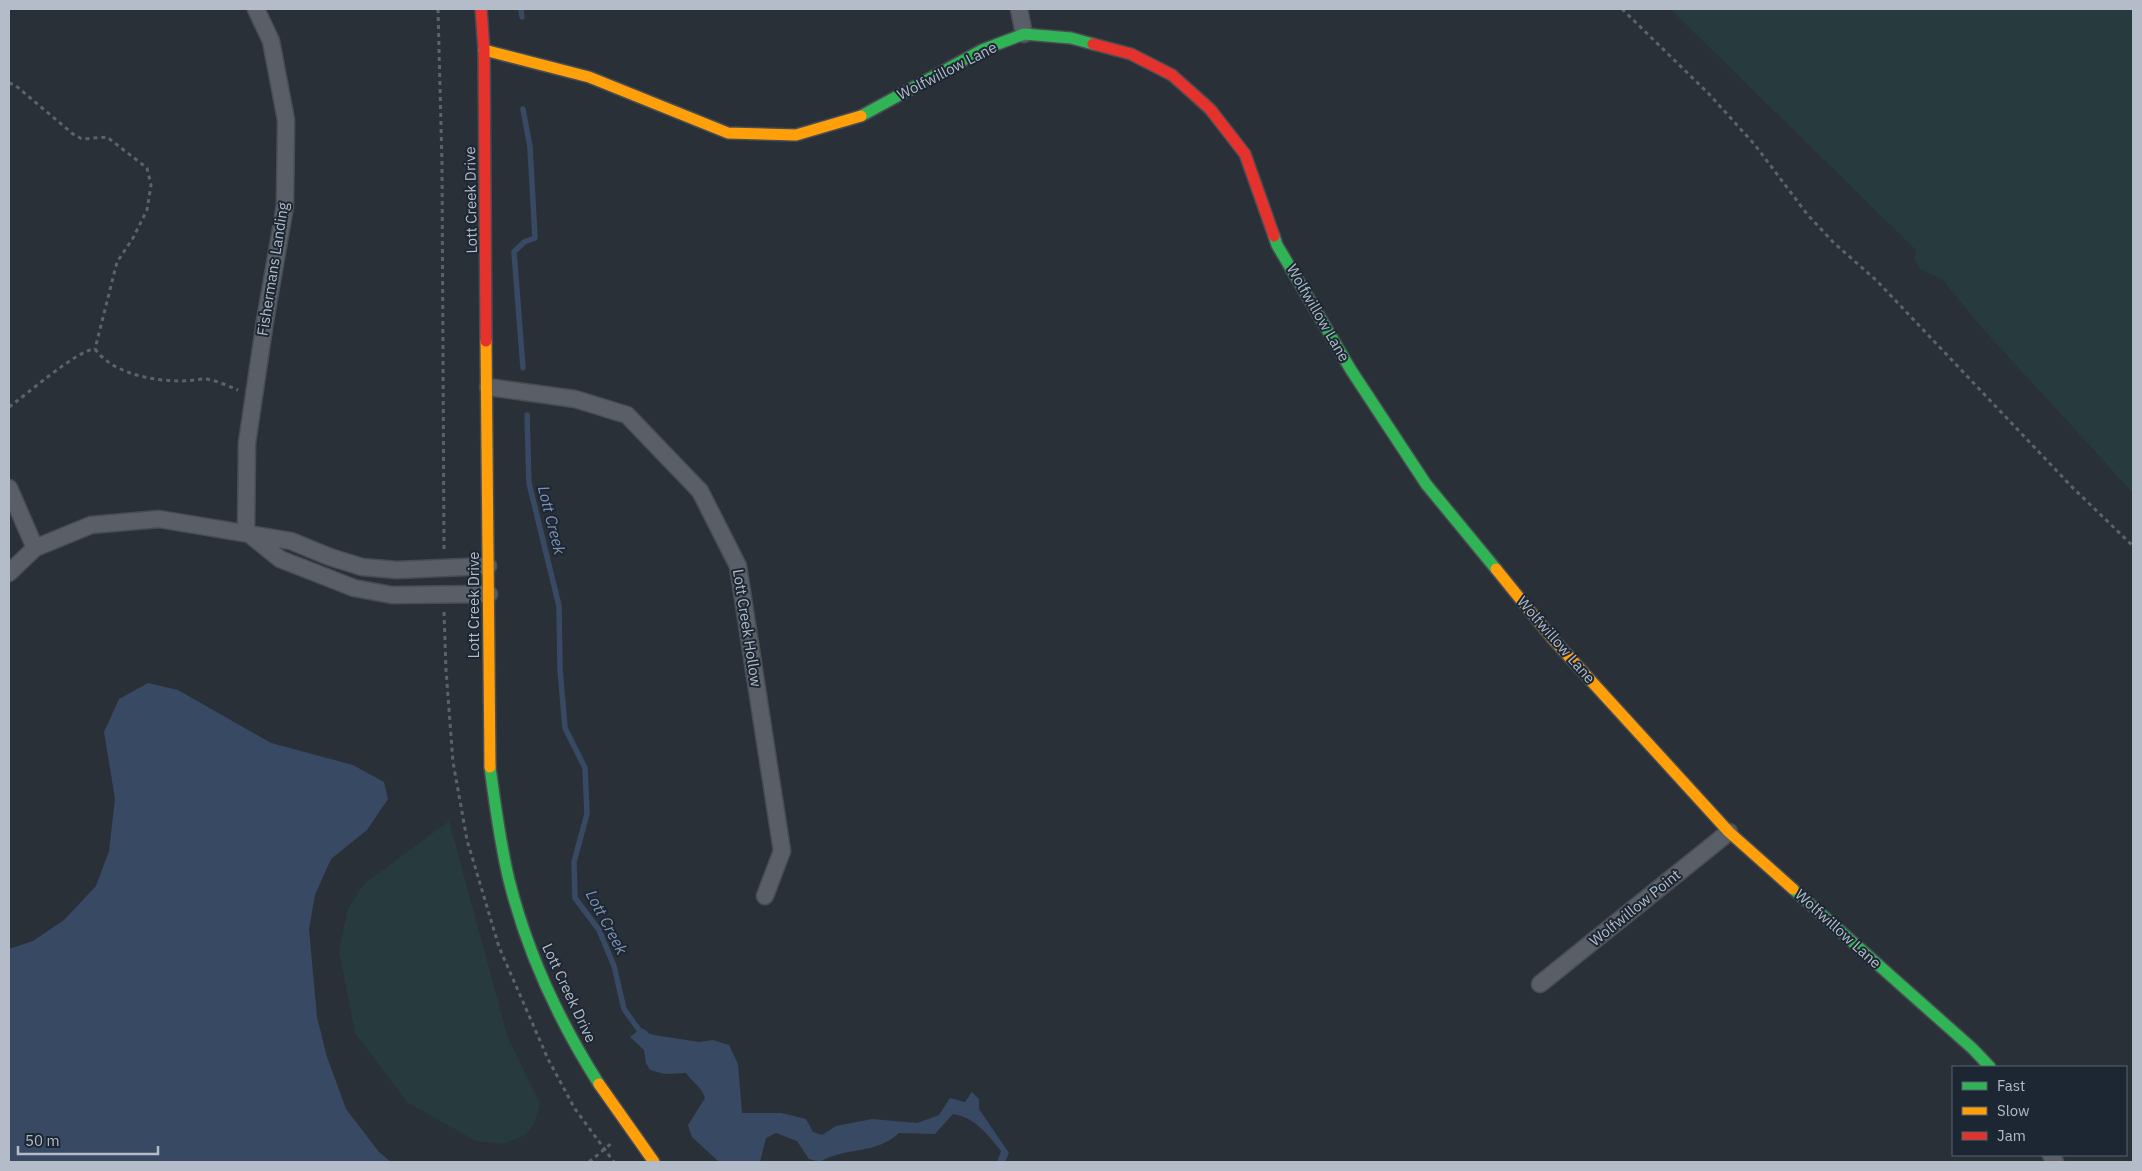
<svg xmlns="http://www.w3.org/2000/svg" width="2142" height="1171" viewBox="0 0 2142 1171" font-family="'IBM Plex Sans',sans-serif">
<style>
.green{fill:#273a3e}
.water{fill:#384963}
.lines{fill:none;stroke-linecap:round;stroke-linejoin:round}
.stream{stroke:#384963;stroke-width:5.5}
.street-casing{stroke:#484c53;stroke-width:19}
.fast-casing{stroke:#484c53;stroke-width:14}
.slow-casing{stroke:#484c53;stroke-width:14}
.jam-casing{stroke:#484c53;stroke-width:14}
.path{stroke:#5d636a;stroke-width:3;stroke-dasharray:4 4;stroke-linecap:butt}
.street{stroke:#5a5e66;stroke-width:16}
.fast{stroke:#30b455;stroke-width:11}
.slow{stroke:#ff9f0a;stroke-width:11}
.jam{stroke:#e5322d;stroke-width:11}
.labels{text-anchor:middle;stroke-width:4;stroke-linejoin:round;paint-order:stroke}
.street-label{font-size:15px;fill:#b4bcc9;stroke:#1d2633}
.water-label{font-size:16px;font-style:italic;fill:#7c92b1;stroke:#1d2633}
</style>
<rect width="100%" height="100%" fill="#2a3038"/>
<!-- green -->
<path class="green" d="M1670,9H2133V493L1983,329L1942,279L1920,269L1914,260L1916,250Z
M449,821L508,1038L540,1104L534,1124L525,1135L503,1144L476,1141L408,1103L355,1033L339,950L348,909L363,885Z"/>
<!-- water -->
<path class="water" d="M148,683L178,690L271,743L353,765L384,782L388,799L367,830L331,859L315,895L309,929L317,1017L327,1057L346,1109L379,1152L391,1162H9V949L33,941L64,920L96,886L109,851L115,799L104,732L119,699Z
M639,1030L654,1035L699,1042L713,1040L729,1045L738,1064L742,1113H781L806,1119L813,1132L822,1135L836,1126L872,1119L917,1123L939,1115L950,1098L965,1102L972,1092L979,1099V1109L1009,1153L1005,1162H997L1001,1151C987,1134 976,1118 953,1114L935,1134L899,1133C876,1155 843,1147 820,1162L809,1159L797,1141L776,1133L766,1138L760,1162H719L692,1137L688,1125L705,1098C702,1087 692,1082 686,1073L665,1074L650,1070L646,1063L644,1050L630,1037Z"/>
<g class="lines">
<!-- stream -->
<path class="stream" d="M521,9L522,17
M523,368L514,252L524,242L535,238L530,147L523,109
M527,415L529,483L559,606L560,669L565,728L585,768L587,814L574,862L575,898L599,930L614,966L624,1009L639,1030L645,1033"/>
<!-- street casing -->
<g class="street-casing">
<path id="street" d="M1019,9L1024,34
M488,387L575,399L627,415L700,491L738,566L782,851L765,896
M9,488L35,548
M246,532L247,443L265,321L285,206L286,120L271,41L256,9
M248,533L280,559L354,588L392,595L489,594
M9,573L35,548L91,525L159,519L291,541L330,557L362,567L397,570L488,566
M1540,984L1729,832
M2051,1155L2055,1162"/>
</g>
<!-- fast casing -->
<g class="fast-casing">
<path id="fast" d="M861,116L982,50L1024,34L1071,38L1093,44
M1274,236L1277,245L1351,370L1426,484L1496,569
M490,767C495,805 500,843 509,880C527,952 559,1021 599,1084
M1793,889L1973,1049L1990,1067"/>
</g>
<!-- slow casing -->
<g class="slow-casing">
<path id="slow" d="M484,50L589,77L728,133L796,135L861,116
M486,341L490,767
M1496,569L1552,638L1729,832L1793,889
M599,1084L654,1162"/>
</g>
<!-- jam casing -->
<g class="jam-casing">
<path id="jam" d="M481,9L484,50L486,341
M1093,44L1131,54L1172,75L1210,109L1245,154L1274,236"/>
</g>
<!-- path -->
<path class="path" d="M438,9L442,164L444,553
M1622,9L1709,94L1755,145L1807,214L1833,242L1877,281L2072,487L2133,546
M9,83L15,85L73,134L82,139L107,137L147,168L151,185L147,210L133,238L117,262L95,349
M95,349C113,374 153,381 182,381C190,381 198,379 205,379C216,380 228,386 238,390
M9,407C25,396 78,349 95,349
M444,612L446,670L453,762L467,840L499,947L548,1059L575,1109L614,1162
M589,1162L613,1142"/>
<!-- street -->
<use href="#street" class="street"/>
<!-- fast -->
<use href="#fast" class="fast"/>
<!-- slow -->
<use href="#slow" class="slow"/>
<!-- jam -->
<use href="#jam" class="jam"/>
</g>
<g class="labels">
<!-- street labels -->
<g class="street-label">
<text transform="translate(947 71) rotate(-27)" y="5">Wolfwillow Lane</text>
<text transform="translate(471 200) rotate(-91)" y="5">Lott Creek Drive</text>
<text transform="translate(273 269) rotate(-81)" y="5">Fishermans Landing</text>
<text transform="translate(1318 313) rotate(60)" y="5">Wolfwillow Lane</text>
<text transform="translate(474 605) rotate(-90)" y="5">Lott Creek Drive</text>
<text transform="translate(747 628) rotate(81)" y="5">Lott Creek Hollow</text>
<text transform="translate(1556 640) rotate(49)" y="5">Wolfwillow Lane</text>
<text transform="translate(1635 908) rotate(-39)" y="5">Wolfwillow Point</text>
<text transform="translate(1838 929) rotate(42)" y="5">Wolfwillow Lane</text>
<text transform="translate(569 993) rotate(65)" y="5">Lott Creek Drive</text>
</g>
<!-- water labels -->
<g class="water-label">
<text transform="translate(552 520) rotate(76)" y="6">Lott Creek</text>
<text transform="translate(607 922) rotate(62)" y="6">Lott Creek</text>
</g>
</g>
<!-- border -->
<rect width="2142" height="1171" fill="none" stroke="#b4bcc9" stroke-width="20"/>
<!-- legend -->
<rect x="1952" y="1066" width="175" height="90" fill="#1d2633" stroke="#59626f"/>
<rect x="1962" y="1082" width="25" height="8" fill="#30b455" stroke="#59626f"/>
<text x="1997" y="1091" font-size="15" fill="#b4bcc9">Fast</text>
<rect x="1962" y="1107" width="25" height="8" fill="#ff9f0a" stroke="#59626f"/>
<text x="1997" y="1116" font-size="15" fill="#b4bcc9">Slow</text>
<rect x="1962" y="1132" width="25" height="8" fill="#e5322d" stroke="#59626f"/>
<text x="1997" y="1141" font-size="15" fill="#b4bcc9">Jam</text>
<!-- scale -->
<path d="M18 1146v8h140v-8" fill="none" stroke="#b4bcc9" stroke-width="2.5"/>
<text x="25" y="1146" font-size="15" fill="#b4bcc9" stroke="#1d2633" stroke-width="4" paint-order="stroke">50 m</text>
</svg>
